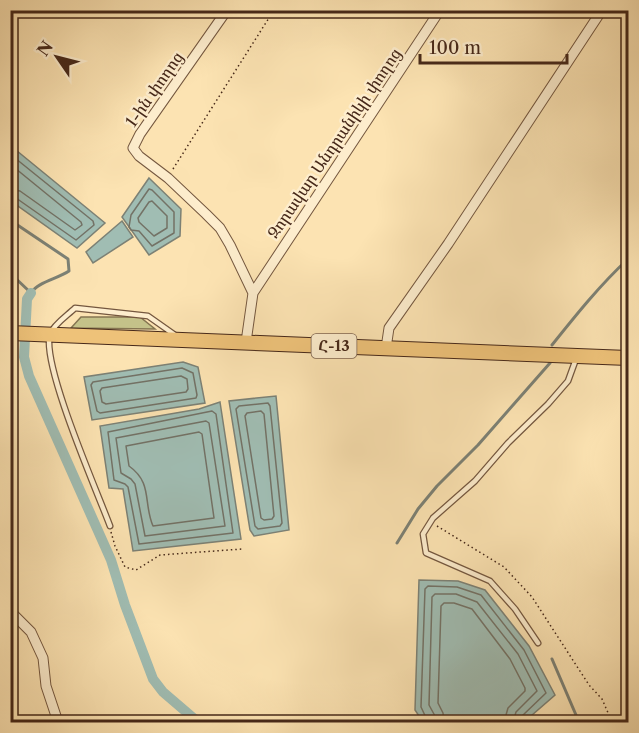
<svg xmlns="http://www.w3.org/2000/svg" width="639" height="733" viewBox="0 0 639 733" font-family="'Libre Caslon Text','Noto Serif Armenian',serif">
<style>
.green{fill:#c4c289;stroke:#857551;stroke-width:1.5}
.water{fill:#a0bdb3;stroke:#7c8175;stroke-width:1.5}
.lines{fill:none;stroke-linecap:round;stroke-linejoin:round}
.shore{stroke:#737266;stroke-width:1.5}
.stream{stroke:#7c8175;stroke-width:3}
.canal{stroke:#a0bdb3;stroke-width:10}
.lane-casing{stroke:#74573f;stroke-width:7}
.street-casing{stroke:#74573f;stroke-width:11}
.primary-casing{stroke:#462819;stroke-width:16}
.path{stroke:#462819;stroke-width:1.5;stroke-dasharray:1.5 3;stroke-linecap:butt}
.lane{stroke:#fdedcd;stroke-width:4.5}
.street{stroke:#fdedcd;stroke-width:9}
.primary{stroke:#eec279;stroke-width:14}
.labels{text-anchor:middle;stroke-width:5;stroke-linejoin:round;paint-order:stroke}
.shield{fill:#fdedcd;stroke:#7d634f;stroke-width:1.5}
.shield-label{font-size:15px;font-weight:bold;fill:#462819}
.street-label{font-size:16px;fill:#462819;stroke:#fdedcd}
</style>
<rect width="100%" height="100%" fill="#fce3b2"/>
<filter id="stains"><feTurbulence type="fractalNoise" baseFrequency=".00333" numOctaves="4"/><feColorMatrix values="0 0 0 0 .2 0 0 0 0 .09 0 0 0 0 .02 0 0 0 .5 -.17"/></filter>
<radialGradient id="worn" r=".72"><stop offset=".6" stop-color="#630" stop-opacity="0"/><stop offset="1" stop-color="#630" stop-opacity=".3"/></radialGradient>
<!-- green -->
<path class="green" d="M81,317H140L155,329L71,328Z"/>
<!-- water -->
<path class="water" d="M11,146L105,223L77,248L11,201Z
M149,178L181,209L180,236L149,255L122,217Z
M122,221L133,237L93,263L86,252Z
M183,362L198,367L205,403L92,420L84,377Z
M276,396L289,530L254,536L250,530L229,401Z
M220,402L241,539L133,551L123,489L109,488L100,426L199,409Z
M419,580L458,581L485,590L529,646L555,695L524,722H423L415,710Z"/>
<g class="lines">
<!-- shore -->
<path class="shore" d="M10,154L93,221L94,225L76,240L16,198L10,196
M10,164L81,222L82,225L75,230L20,191L10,189
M149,189L152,190L174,212V233L152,246L139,231L131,230L129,227L131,215Z
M152,201L167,216V228L154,236L139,222L138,218L149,202Z
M182,368L193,373L197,395L196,398L100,413L97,411L91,385L93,382Z
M181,376L187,379L188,389L186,392L106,404L102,402L100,391L102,388Z
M268,403L270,406L282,523L280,526L258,529L255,526L236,409L239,406Z
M212,411L216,414L233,533L139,544L128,487L125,484L114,480L108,432Z
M261,411L264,414L274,516L272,519L264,520L261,518L245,416L247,413Z
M206,421L209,423L225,526L145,536L135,484L131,479L121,473L116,438Z
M199,432L202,434L214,518L153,526C143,503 153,483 129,466L126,446Z
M428,722L421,707L425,589L428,586L457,587L481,595L524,650L546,693L522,716L520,722
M435,722V716L429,705L432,597L435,594H456L477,602L518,654L537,691L516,712L513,722
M444,722L443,713L438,703L441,606L444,603H454L472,609L510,659L525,688V691L508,708L504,722"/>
<!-- stream -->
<path class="stream" d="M10,220L68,259L69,271C57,279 38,282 31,293L10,273
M552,345C576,315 600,285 628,259
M397,543L418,509L437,486L478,445L550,363
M552,659L579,722"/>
<!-- canal -->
<path class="canal" d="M31,293L27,299L24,357L29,376L111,560L125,605L153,679L163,692L198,722"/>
<!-- lane casing -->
<g class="lane-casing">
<path id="lane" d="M110,526C97,491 41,364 50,334C54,324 68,315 75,308L148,316L175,335
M538,643L515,609L490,581L426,553L423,534L433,518L475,481L508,443L548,404L568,381L576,359"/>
</g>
<!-- street casing -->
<g class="street-casing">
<path id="street" d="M227,10L140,134L133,148L139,156L168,178L206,214L220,228L230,245L253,293L246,342
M253,293L440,10
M386,348L389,328L448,244L602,10
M10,611L31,632L43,658L46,686L58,722"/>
</g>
<!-- primary casing -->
<g class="primary-casing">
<path id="primary" d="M10,333L628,358"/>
</g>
<!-- path -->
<path class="path" d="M173,169L274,10
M437,526L504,567L532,597L589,685L602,699L612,722
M111,532L115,546L125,567L136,570L160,555L242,549"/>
<!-- lane -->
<use href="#lane" class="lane"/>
<!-- street -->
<use href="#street" class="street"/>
<!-- primary -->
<use href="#primary" class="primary"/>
</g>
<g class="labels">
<!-- shield labels -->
<rect class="shield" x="311.5" y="334" width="45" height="24" rx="4.5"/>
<g class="shield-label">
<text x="334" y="351">Հ-13</text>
</g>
<!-- street labels -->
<g class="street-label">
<text transform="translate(154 89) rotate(-55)" y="6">1-ին փողոց</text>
<text transform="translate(334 143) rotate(-56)" y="6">Զորավար Անդրանիկի փողոց</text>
</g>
</g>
<!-- margin -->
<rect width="639" height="733" fill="none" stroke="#fce3b2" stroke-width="36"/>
<rect x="12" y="12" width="615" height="709" fill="none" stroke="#462819" stroke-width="3"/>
<rect x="18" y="18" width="603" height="697" fill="none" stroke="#462819" stroke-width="1.5"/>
<!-- north arrow -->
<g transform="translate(57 57) rotate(305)" stroke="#fdedcd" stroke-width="4.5" paint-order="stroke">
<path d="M0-4.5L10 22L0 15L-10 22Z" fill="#462819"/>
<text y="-9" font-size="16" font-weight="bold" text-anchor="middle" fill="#462819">N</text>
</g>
<!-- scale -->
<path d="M420 54v9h147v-9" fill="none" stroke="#462819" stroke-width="3"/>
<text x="429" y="54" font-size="18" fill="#462819" stroke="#fdedcd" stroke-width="4.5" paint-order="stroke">100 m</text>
<rect width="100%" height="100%" filter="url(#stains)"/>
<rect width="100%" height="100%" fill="url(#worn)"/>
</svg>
